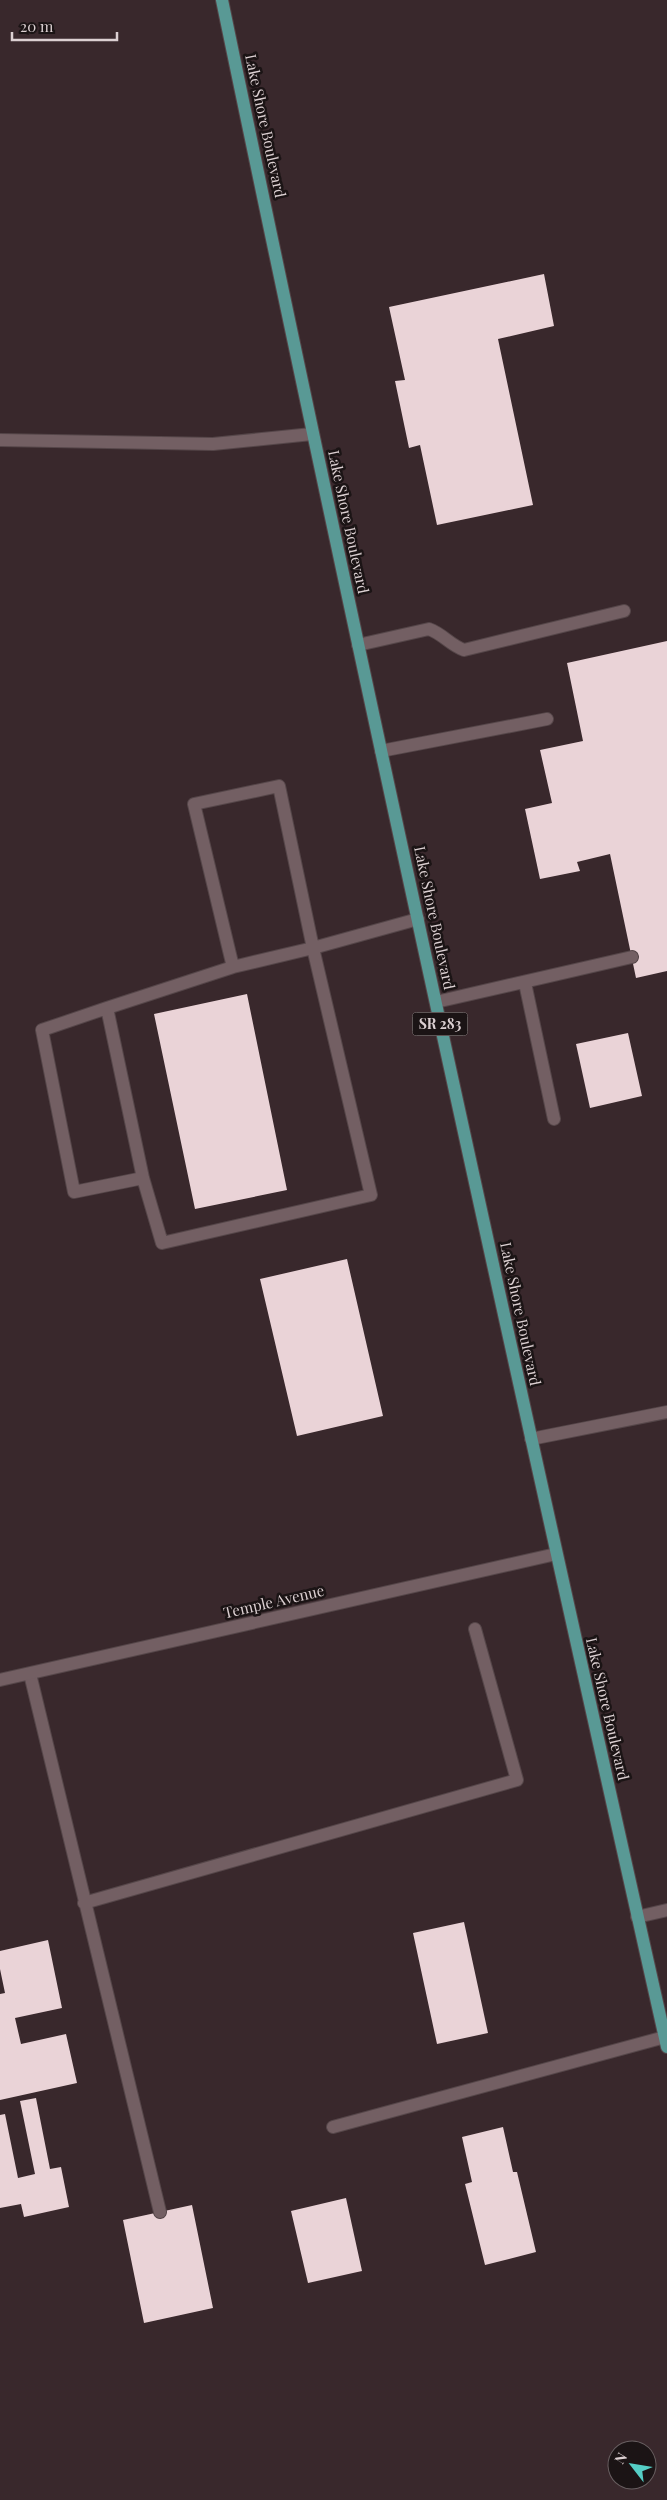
<svg xmlns="http://www.w3.org/2000/svg" width="667" height="2500" viewBox="0 0 667 2500" font-family="'Playfair Display',serif">
<style>
.building{fill:#ead3d7}
.lines{fill:none;stroke-linecap:round;stroke-linejoin:round}
.lane-casing{stroke:#554649;stroke-width:14}
.secondary-casing{stroke:#554649;stroke-width:14}
.primary-casing{stroke:#554649;stroke-width:14}
.lane{stroke:#735f63;stroke-width:12}
.secondary{stroke:#735f63;stroke-width:12}
.primary{stroke:#599995;stroke-width:12}
.labels{text-anchor:middle;stroke-width:5;stroke-linejoin:round;paint-order:stroke}
.shield{fill:#1b1415;stroke:#a29899;stroke-width:1}
.shield-label{font-size:14px;font-weight:bold;fill:#dcd0d2}
.street-label{font-size:15px;fill:#dcd0d2;stroke:#1b1415}
</style>
<rect width="100%" height="100%" fill="#39282c"/>
<!-- building -->
<path class="building" d="M544,274L554,326L498,339L533,505L437,525L420,445L409,448L395,381L405,380L389,307Z
M667,641V971L636,978L610,854L577,862L580,871L540,879L525,809L552,803L540,750L583,741L567,663Z
M247,994L287,1190L195,1209L154,1014Z
M628,1033L642,1096L590,1108L576,1044Z
M347,1259L383,1416L297,1436L260,1279Z
M464,1922L488,2033L437,2044L413,1933Z
M48,1940L62,2008L15,2018L21,2044L66,2034L77,2083L0,2100V1994L5,1993L0,1969V1951Z
M36,2098L50,2169L61,2167L69,2207L24,2217L21,2204L0,2208V2115L5,2114L18,2178L35,2174L20,2101Z
M503,2127L513,2172H517L536,2252L485,2265L465,2184L472,2182L462,2137Z
M346,2198L362,2271L308,2283L291,2211Z
M192,2205L213,2308L144,2323L123,2220Z"/>
<g class="lines">
<!-- lane casing -->
<g class="lane-casing">
<path id="lane" d="M0,440L213,444L312,434
M358,645L429,629C443,634 450,645 464,650L624,611
M381,751L547,719
M233,967L194,804L279,786L313,948L233,967L107,1008L143,1178L162,1243L371,1195L313,948L418,919
M525,983L554,1119
M436,1002L632,957
M107,1008L42,1030L74,1192L143,1178
M531,1439L667,1412
M30,1674L160,2212
M84,1903L517,1780L475,1629
M637,1917L667,1910
M333,2127L665,2037"/>
</g>
<!-- secondary casing -->
<g class="secondary-casing">
<path id="secondary" d="M0,1680L556,1554"/>
</g>
<!-- primary casing -->
<g class="primary-casing">
<path id="primary" d="M222,0C364,684 514,1366 667,2047"/>
</g>
<!-- lane -->
<use href="#lane" class="lane"/>
<!-- secondary -->
<use href="#secondary" class="secondary"/>
<!-- primary -->
<use href="#primary" class="primary"/>
</g>
<g class="labels">
<!-- shield labels -->
<rect class="shield" x="412.5" y="1012.5" width="55" height="23" rx="4"/>
<g class="shield-label">
<text x="440" y="1029">SR 283</text>
</g>
<!-- street labels -->
<g class="street-label">
<text transform="translate(265 126) rotate(78)" y="5">Lake Shore Boulevard</text>
<text transform="translate(348 522) rotate(78)" y="5">Lake Shore Boulevard</text>
<text transform="translate(434 918) rotate(78)" y="5">Lake Shore Boulevard</text>
<text transform="translate(520 1314) rotate(78)" y="5">Lake Shore Boulevard</text>
<text transform="translate(274 1602) rotate(-13)" y="5">Temple Avenue</text>
<text transform="translate(607 1709) rotate(77)" y="5">Lake Shore Boulevard</text>
</g>
</g>
<!-- north arrow -->
<g transform="translate(632 2465) rotate(301)"><circle r="24" fill="#1b1415" stroke="#685f61"/>
<path d="M0-4L9 19L0 12L-9 19Z" fill="#55cec5"/>
<text y="-8" font-size="14" font-weight="bold" text-anchor="middle" fill="#dcd0d2">N</text>
</g>
<!-- scale -->
<path d="M12 32v8h105v-8" fill="none" stroke="#dcd0d2" stroke-width="2.5"/>
<text x="20" y="32" font-size="15" fill="#dcd0d2" stroke="#1b1415" stroke-width="4" paint-order="stroke">20 m</text>
</svg>
